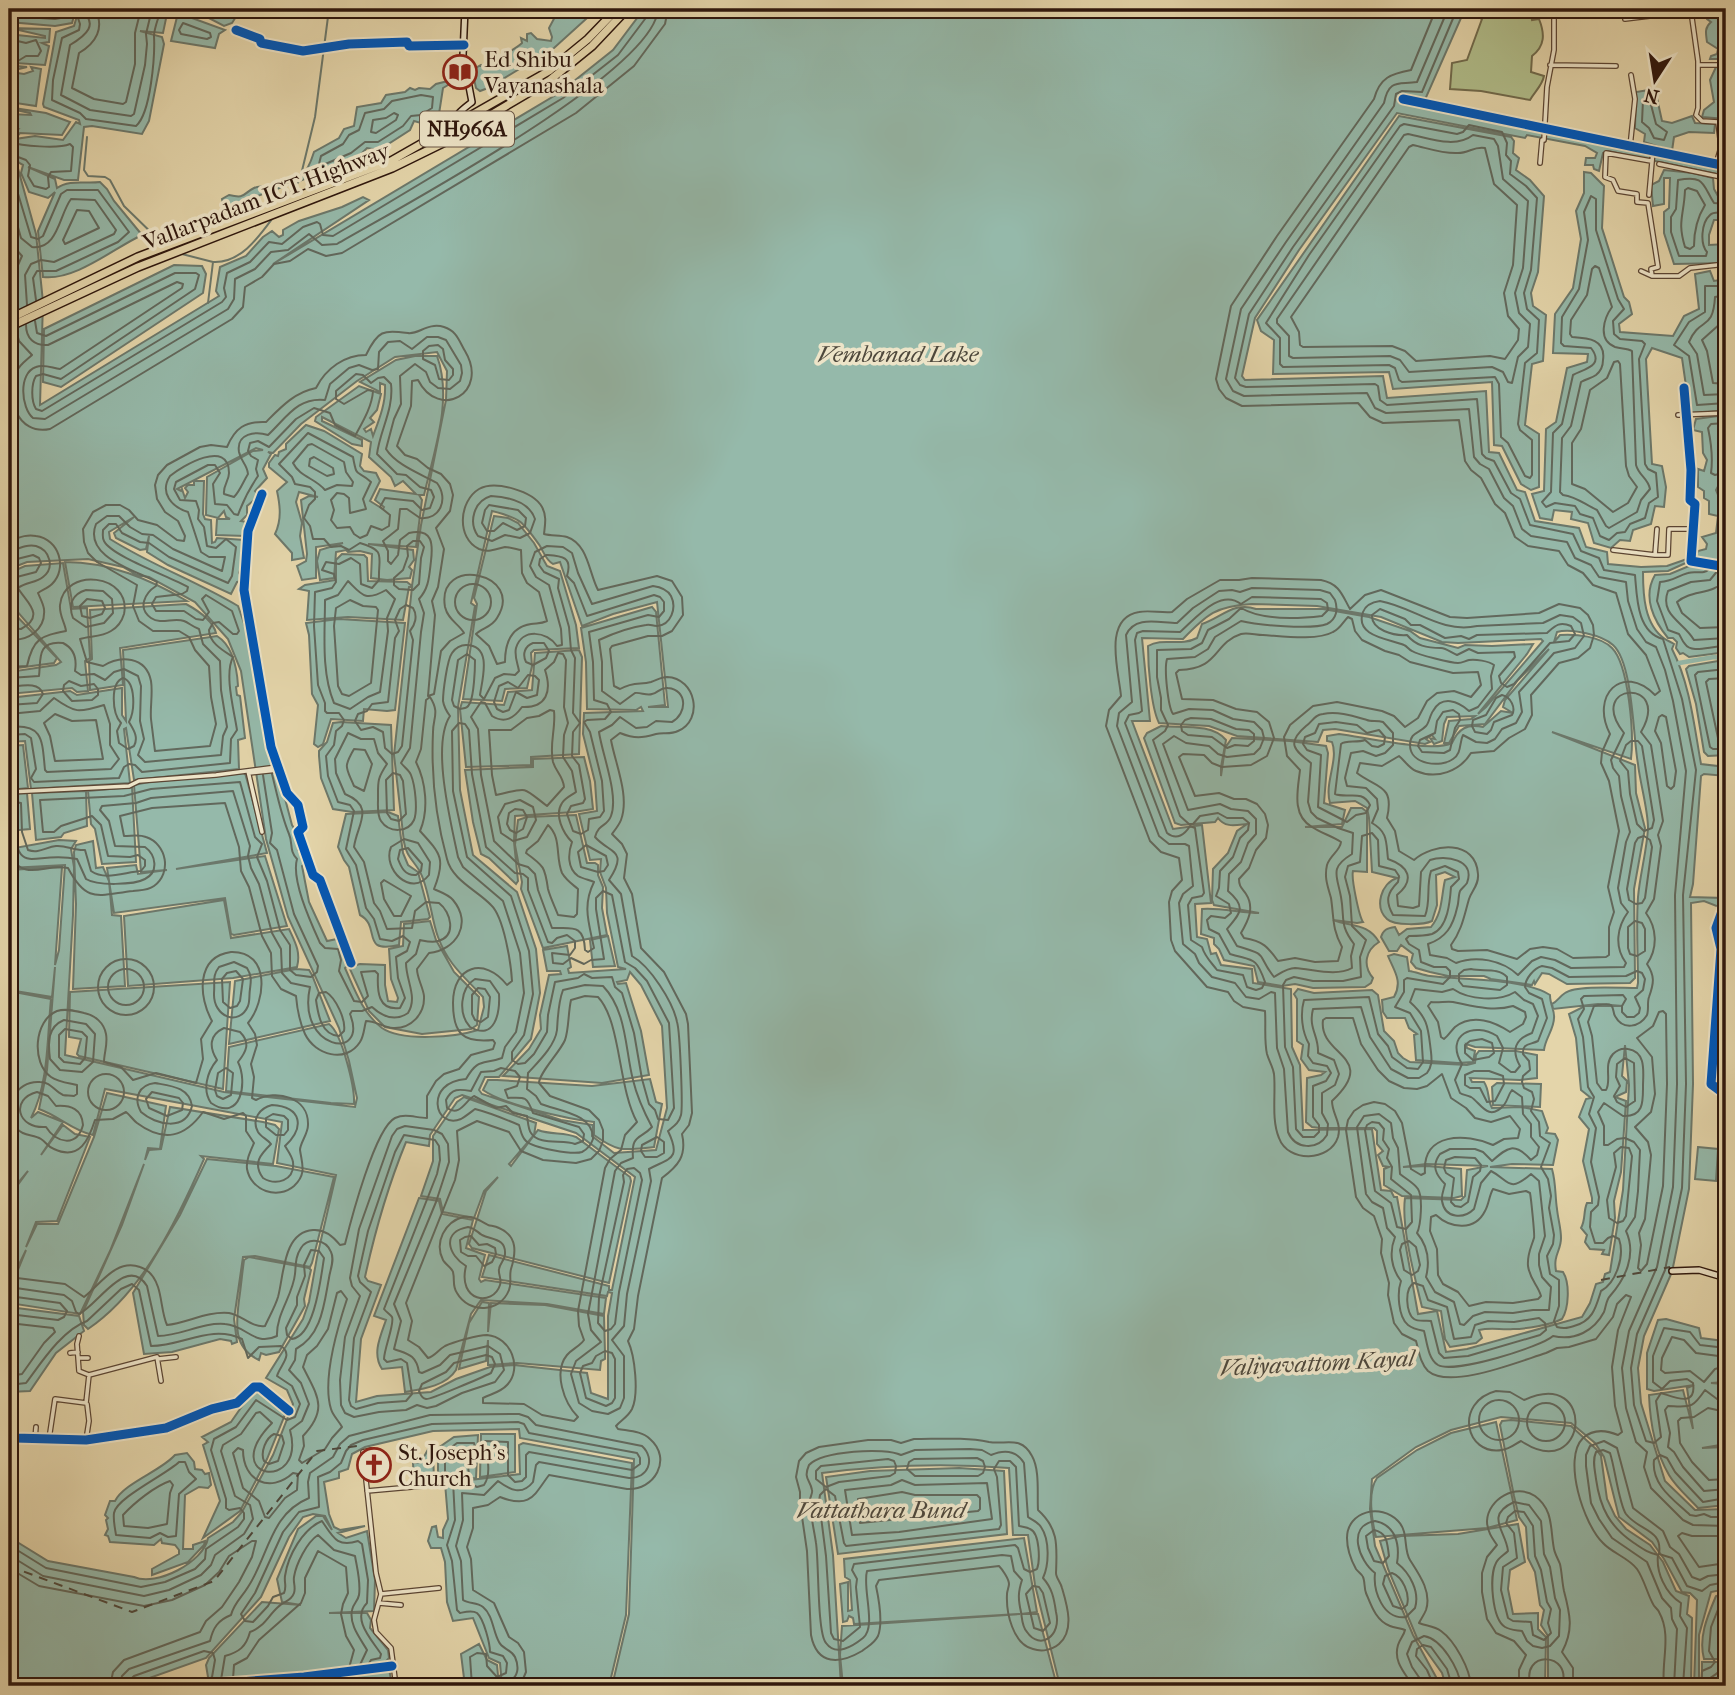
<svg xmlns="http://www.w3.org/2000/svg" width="1735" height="1695" viewBox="0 0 1735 1695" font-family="'IM FELL French Canon',serif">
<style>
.green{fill:#b1be8b;stroke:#706a4c;stroke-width:2}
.water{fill:#95b9aa;stroke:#6c786b;stroke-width:2;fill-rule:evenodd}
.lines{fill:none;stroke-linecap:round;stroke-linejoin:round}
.shore{stroke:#62685c;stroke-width:2}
.stream{stroke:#6c786b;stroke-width:2}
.canal{stroke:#95b9aa;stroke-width:4.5}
.ferry{stroke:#4e483c;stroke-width:2;stroke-dasharray:9 7;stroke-linecap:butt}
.street-casing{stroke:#5c4634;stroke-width:6}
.secondary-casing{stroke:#2f170d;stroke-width:8}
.highway-casing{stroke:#2f170d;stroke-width:10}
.street{stroke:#ede4c8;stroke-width:3.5}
.secondary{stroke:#ede4c8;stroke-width:5}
.highway{stroke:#e4d5aa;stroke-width:7}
.cycleway-casing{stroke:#ede4c8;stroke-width:13}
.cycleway{stroke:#0057b8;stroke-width:9}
.labels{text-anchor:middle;stroke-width:7;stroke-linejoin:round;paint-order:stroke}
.shield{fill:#ede4c8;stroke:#685445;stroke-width:2}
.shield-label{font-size:21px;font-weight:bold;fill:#2f170d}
.poi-label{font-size:23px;fill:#2f170d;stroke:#ede4c8;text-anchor:start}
.street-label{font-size:23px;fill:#2f170d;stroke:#ede4c8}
.water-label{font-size:24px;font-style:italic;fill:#4e483c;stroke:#ede4c8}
</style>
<rect width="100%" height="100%" fill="#e4d5aa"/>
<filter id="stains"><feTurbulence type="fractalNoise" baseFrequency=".00286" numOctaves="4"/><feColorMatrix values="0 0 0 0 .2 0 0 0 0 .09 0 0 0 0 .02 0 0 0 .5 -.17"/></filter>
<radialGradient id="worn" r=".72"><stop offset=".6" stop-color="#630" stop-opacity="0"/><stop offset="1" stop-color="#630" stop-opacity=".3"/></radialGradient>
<!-- green -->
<path class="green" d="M1471,9H1530L1532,20L1539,19C1545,34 1545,46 1532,56L1531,72L1544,76C1542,86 1535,91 1530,100L1481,91L1450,89L1452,63L1467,60L1482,19L1469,12Z"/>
<!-- water -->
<path class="water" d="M9,9H76L72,23L55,26L9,22Z
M79,9H168L163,33L140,31L162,37L164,44L149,121L142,134L92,126L84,127L78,180H64L28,167L55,179L57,188C69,179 86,184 100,182L107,189L114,201L142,235C114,248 75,281 43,277L38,231L55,192L48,198L29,192L21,173L23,165C12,160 9,147 9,135L18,129L11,128L9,123L14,120L11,114L31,115L30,113L16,110L14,108L46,113L70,122L62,135L20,133L15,139L35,136L63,140L76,122L80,124L79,120L44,107L43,104L56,32L74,26Z
M179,9H241L232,23L224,26L207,17L181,11V14L225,30L219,34L215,48L171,41Z
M563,9H597L554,48L488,88L480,91L476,88L472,70L481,65L485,68C491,60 511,53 522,43L521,38L527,41V34L531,33L537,39L551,41L552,37L549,28L557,13Z
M644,9H1465L1424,102L1402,98L1401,102L1726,169V176L1608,151L1603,153L1599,171L1594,169L1593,165H1585L1586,158H1595L1597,153L1585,146L1527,135L1525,138L1397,113L1299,250L1255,318L1242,376L1245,380L1383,376L1387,398L1486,391L1489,452L1499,453L1517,490L1525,492L1535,521L1579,528L1586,547L1607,552L1608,564L1641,567L1667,566L1690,558V561L1668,571L1643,572C1643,594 1644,625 1665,639C1668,641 1671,642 1674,644L1672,649C1690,684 1694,725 1701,764L1726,767V776L1704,774L1701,776L1693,884L1690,897L1724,898L1722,906L1719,907L1704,901L1691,903L1693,1084L1689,1189L1672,1272L1644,1336L1638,1368L1641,1403L1665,1481L1695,1510L1726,1509V1589L1711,1592L1699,1635V1686H1694L1697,1600L1690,1593L1682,1592L1664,1559L1652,1542L1619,1517L1604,1457L1595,1443L1571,1423L1501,1417L1451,1430L1416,1447L1372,1479L1370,1509L1375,1546L1413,1635L1441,1686H1060L1035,1585L1028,1535H1013L1009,1468C947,1463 884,1465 822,1473L833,1555L841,1686H612L629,1614L634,1459L520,1438L519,1429L433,1431L365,1447L352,1454L348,1469L339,1472V1478L324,1482L329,1514L334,1527L340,1530L365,1526L338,1533L346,1538L367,1531L375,1580L374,1611L329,1613H367L371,1620L370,1628L388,1650L389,1658L383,1665L314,1675L209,1683L206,1665L209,1658L262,1602L301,1605L282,1602L277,1579L298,1529L316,1516H323L332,1530L325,1516L313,1514L303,1517L289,1537L261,1597L206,1658L127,1686H9V1537L48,1561L134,1577C156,1587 204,1562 208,1538L233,1522L242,1512L273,1455L293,1404L287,1390L266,1378L303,1319L309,1302L317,1257L336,1175L277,1163L282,1122L105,1089L93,1135C73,1131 59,1116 39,1109L47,1070L55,967L52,997L9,990V870L62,867L55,965L59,950L65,865L9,868V849L59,840L76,841L71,849L74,867L73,915L65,1055L224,1092L355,1107L357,1098L349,1061L339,1028L288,917L266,839L241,671L228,639L195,602L149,577L137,575L123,567L88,559L27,562L9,569V152L17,165L36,234L43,302L40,405L219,296L216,291L220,267L246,256L263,237L272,231L279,237L283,235V230L299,221L342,207L363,197L369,200L273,264L559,93L613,50ZM437,352L447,371L446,400L421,525L412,586L407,582L368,581L367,558L364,555L342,554L336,560V580L305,585L299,589L309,591L307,620L348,617L403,620L409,587H412L394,755L404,842C406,855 412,859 419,870C429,886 431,919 438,937C449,966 464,976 483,997L484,1007L478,1030C456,1037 402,1042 382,1028C363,1014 354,988 345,968L349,964L342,938L327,941L309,902L302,866L307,863L305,855L298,850L297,833L292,825L278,772C259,744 260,682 252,648C248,634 243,620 238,606C196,581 151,565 110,539L109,532L134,517L114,533L116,538L140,550L146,549L149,536L147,552L168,565L231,594L237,582L244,581L239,573L243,562L244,540L217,538L215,542L212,543L211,520L205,519L203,514L204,481H194V485H188L185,488L188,492L185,498L182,489L181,491L177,489L256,448L263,450L253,451L207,477L206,515L218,518L224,511L226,517L230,519H217L216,535L245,536L247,522L241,521L247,515V506L259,496L255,491L267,478L263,469L271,454L268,452L273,453L301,424L357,381L395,357ZM492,511C521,518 523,522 540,546C544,553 546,560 553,564L560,562L582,626L613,614L657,602L668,707H648L665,705L656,612L652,607L581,628L586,662L587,709L636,710L641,707L643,711L584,713L583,734L595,782L597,811L579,814L590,860L601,859L600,872L606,888L607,913L618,967L626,969L569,973L568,969L571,967L567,946L543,950L547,971H560L561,974L549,975L540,1015L541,1029L529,1049L503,1076L602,1083L649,1075L641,1031L626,983L618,984L617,982L627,980L630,972L641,985L662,1026L667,1108L656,1150L614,1153L592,1136L593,1125L561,1120L482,1094L479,1090L485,1077H499L531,1039L540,993L536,949L517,892L473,855L460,790L458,707L475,606L471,603ZM1252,604L1317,606L1381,617L1442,642L1458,643L1541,639L1543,641L1486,707L1478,714L1527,654L1533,644L1492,646L1465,645L1458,648L1420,638L1410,631L1369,617L1323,609H1256C1234,601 1221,618 1202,624L1197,638C1180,647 1163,637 1148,646C1148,666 1151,707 1159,723L1209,726L1237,736L1318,742L1323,730L1335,729L1425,744L1430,742L1426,739L1432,735L1435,739L1430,738L1434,744L1442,741L1444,724L1447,717L1475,716L1471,719L1449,721L1444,743H1449L1459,726L1485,724L1518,680L1549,649L1505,700L1503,707L1513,713L1501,711L1483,727C1467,724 1459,728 1452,743C1432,753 1364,737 1339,734L1327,736V741L1332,742C1339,760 1324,783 1330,803L1355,801L1367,808L1369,818L1372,872L1397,878C1381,883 1374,907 1387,919C1394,926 1424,925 1432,921L1437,905L1436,875L1445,872L1455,877L1445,880C1441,897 1443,912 1431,927L1407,929L1399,935L1395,927C1387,928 1383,930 1381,937L1389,951H1397L1401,945L1413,954L1411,962L1416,968L1430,972L1448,976H1484L1491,979L1532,985L1534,981L1535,984L1542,973L1549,974L1567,984L1630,983L1635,978L1634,889L1645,828L1636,793L1635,765L1552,732L1631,759C1634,735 1629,665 1612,648C1600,636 1576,634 1560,635L1554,642L1557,632C1571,628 1602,635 1613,645C1633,663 1633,737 1638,764C1640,783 1648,809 1648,828C1647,850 1640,874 1638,897C1636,925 1638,954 1638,983L1637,988C1620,988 1576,985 1565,993C1559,997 1558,1001 1552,1004L1553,1009L1598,1004L1623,1006H1585L1569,1014L1576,1038L1581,1090L1591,1098L1586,1099L1579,1117L1589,1129L1583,1161L1592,1198V1203H1587C1583,1212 1586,1219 1581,1228L1587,1235L1585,1242L1590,1249L1604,1250L1602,1254L1609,1255L1615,1218L1614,1201L1621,1172L1626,1101L1615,1097L1626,1092L1627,1081L1622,1076L1625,1045L1629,1085L1623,1190L1610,1272L1605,1274L1603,1282L1596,1284L1590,1303L1582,1317L1467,1349L1446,1352L1437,1311L1418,1314L1397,1197H1394L1391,1191L1381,1190L1372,1129L1303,1130L1300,1065L1292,1047L1291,989L1253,983L1252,969L1221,965L1216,953L1211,954L1207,939L1197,937L1195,904L1211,903L1202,825L1173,829L1132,721H1150L1142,638L1183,639C1207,614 1216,606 1252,604ZM462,1095L576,1133L635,1177L612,1290H609V1286L489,1255L482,1277L607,1296L608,1292L612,1293L608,1316V1399L591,1393L587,1373L514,1365L490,1367L456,1379L431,1392L377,1396L356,1402L361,1339L381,1285L368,1281L365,1277C375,1231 388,1186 406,1142L429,1146L430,1135L455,1098Z
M1702,9H1726V59H1710L1711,56L1717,54L1718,49L1707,42C1706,34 1704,28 1711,22L1707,19Z
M9,27V32L17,35L45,38V36L10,28L50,29L49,42L42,43L49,46L45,65L16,63L17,66L27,67L19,69L9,66Z
M31,67L41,69L36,106L9,102L10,72L24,74L33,71Z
M1716,67H1726V119L1702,117L1704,110L1714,102L1710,80Z
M460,78L443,88L439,114L428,117L429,119L421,123L414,121L410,130L379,150L367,148L353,162L349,160L327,171L224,208L222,199L229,195C246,199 242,194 254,188C259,186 266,186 271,186C298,184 306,178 314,152L339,138L344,129L354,126L357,107L381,103L386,95L405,92L410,88L415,90L419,88L430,89L436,84Z
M1655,89L1662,121L1672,123L1692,116L1695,123L1715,124L1714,133L1689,132L1674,137L1672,151L1644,142L1645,134L1635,128L1636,92Z
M1399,116L1511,137L1514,141L1513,153L1519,158L1516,170L1530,180L1544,196L1538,272L1531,293L1533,306L1546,315L1543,361L1532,364L1525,425L1539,434V487L1531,490L1521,484L1502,446L1494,445L1492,382L1393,389L1389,372L1273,374L1274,340L1261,331L1257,320Z
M1664,170L1693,173L1713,178L1714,189L1719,198L1726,197V220H1714L1709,235V245L1726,244V263L1674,264L1664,233V212L1669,208L1670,178H1664V204L1653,206L1651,185L1659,181Z
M1584,172L1591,173L1604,186L1602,228L1624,297L1629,302L1632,314L1619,324L1620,332L1673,336L1684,316L1699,309L1695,274L1710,271L1714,281L1726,279V410L1690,414L1682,358L1652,348L1646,359L1652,464L1662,466L1666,487L1664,507L1655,506L1651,524L1633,530L1630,541L1620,540L1611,548L1594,543L1588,523L1571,519L1572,512L1554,510L1552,520L1540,518L1532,494L1544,491L1546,429L1556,422L1567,368L1587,362L1588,354L1553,353L1555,314L1573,288L1581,239L1576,211L1584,193Z
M174,265L202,266L206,274L203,293L61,387L43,382L44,329Z
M415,356H437C453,400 434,451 424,495H419L422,500L416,547L368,544L413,550L414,560L409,567L412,570L410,578L387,580L371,578L372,554L360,551L348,552L346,550L336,552L334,578L320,580L317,561L320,550L343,543L316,547V578L302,580L297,566L306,561L307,554L301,500L309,496L318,497L299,492L296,502L302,523L300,536L304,558L292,560V553L275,534C282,519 280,505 277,491L287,482L269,467V463L275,455L278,456L279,452L286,449V444L306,425L324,431L362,454L360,466L364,471L376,473L380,481L370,501L383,509L384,507L375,500L380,489L416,494L403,481L395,486L391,477L369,457L371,442L322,417V421L362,440V446L352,444L315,421L316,417L359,386L381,394L377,410L370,418L374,422L364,429L366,432L371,429L373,436C379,420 386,403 385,385L380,383V392L360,382L396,360Z
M1718,416H1726V479H1722L1716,490L1723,507L1726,508V565L1694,561L1698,551L1706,549L1707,544L1702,537L1716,533L1718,516L1709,514V501L1704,498V491L1698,487V469L1704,471L1707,460L1703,453L1702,432L1693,430L1696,419Z
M494,516L508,518L518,523L534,543L547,566L560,571L576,625L579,648L534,650L531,653L532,666L527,688L505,689L502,701L463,699L477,604L474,598Z
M65,562C110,562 149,579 187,601L73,607Z
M63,563L71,609L87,608L90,658L85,661L88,691L77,692L72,688L9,694V672L56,665L61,662L9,602V573L25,566Z
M1689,566L1726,569V654L1719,653L1689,657L1683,653L1680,654L1676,648L1677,642L1673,638H1668C1654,621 1642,597 1655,575L1670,574Z
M186,604C197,610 213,621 216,633L120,648L123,685L90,690L89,661L92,659L90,610Z
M9,608L53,654L57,658L54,663L9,669Z
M339,619L405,623L395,710L387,711L364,709L363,721L331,719L323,744L318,747L314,744L318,705L312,694L309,635L306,623Z
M217,636C233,646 237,668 238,686L236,687L237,695L240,696L245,738L238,740L239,769L134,780L126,728L124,729L130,783L31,789L25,741L9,742V698L70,691L77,695L122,688V715L126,721L123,650Z
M579,650L582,657L579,754L531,757V765L466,767L460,709L462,702L504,705L508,692L532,690L535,653Z
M1718,661L1726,663V755L1708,756L1704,752L1696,704L1686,669L1689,666Z
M341,722L391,725L394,810L352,812L333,809L321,778L319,756V751L327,742L333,723Z
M1161,726C1181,728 1212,723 1226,740L1221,767V776L1225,748L1232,738L1290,741L1326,746L1328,753L1324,803L1345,810L1342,824L1305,827H1342L1351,808H1362L1367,812V872L1353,871C1351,878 1359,916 1363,922L1357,923L1333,920C1352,927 1368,923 1379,942C1366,950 1362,965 1373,978L1371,983L1365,987L1313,988L1295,984L1282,986L1258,982L1254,966L1224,960L1219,949L1214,944V938L1201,934L1202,909C1215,907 1244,913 1259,913L1214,905L1212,900L1213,869L1228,853L1237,831L1247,824C1236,825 1225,828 1218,818L1215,822L1181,825L1175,823L1144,738L1147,733Z
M23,745L28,788L9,790V746Z
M584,757L590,781L593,809L574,812L515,816L514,842L518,881L516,884L489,858L481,854L473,822L465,770L533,767V759Z
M245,773L267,853L176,869L265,856L287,926L234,935L231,934L225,898L114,913L107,868L136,865L138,874L167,870L141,872L134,785L149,782Z
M132,787L136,862L102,864L95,829L91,824L88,791Z
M86,791L87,826L64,833L61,837L36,840L32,793Z
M27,793L30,829L9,831V794Z
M388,812L398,816L403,853L408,865L418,872L430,917L428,919L401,922L399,945C359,954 382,927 360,915L349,867L344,860L338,847L346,814Z
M576,815L587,863H595L598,865V875L603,887L602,908L607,935L543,948L521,889L522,882L515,845L518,820L527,817Z
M93,841L96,868L103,867L109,881L112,915L121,916L125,986L73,989L76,904L74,852L76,845Z
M224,900L231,938L289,929C295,942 301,952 297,967L233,978L128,986L124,916Z
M430,921L436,940L454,972L479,997L477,1025L471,1029L422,1034L385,1027L369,1011L349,967L360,964L385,965V985L388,1001L397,1002L398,998L391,979L389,949L403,946L404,924Z
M608,936L615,966L593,967L590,940Z
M1394,954L1407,957L1409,971C1416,972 1423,975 1430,976C1463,980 1524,978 1550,995C1550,1005 1555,1011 1554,1018C1554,1029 1545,1039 1544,1050L1475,1047L1466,1044L1467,1048L1475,1051L1473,1062L1458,1063L1416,1060L1414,1035L1417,1034L1409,1028L1405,1018H1387L1383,1012L1382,1000L1394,997C1403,981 1394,971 1388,956Z
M296,969L309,970L312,975L330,1021L229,1044L235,981Z
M230,982L223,1089L79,1056L77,1054L81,1039L69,1037L70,992Z
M1298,989L1314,993L1372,990L1378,995L1384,1031L1394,1041L1398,1053L1403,1058L1410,1062L1467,1065L1475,1063L1476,1055L1479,1051H1516L1537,1055V1078L1520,1080L1470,1078L1472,1082H1484C1490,1091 1487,1099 1492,1108L1521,1107L1542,1111L1548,1128L1546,1133L1555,1134L1558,1140L1553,1165L1512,1164L1490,1167L1552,1169C1556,1183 1555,1196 1557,1209C1558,1219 1561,1228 1561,1238C1561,1251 1553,1255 1556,1271L1563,1272C1570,1283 1569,1308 1562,1319C1550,1325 1526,1329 1513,1329C1501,1330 1491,1327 1479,1330L1482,1338L1476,1343L1450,1347L1445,1339L1441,1311L1422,1307C1415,1278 1401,1227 1405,1198L1461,1200L1465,1196L1467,1170L1488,1166L1426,1164L1403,1167L1427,1166L1461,1169L1462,1196L1454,1198L1402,1196L1384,1185V1169L1389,1167L1383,1166L1378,1155L1383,1151L1377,1144V1131L1374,1128H1320L1312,1127L1306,1122L1307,1078L1321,1075L1325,1072L1309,1070L1301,1059L1303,1045L1297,1041V999L1294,994Z
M9,991L51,999C47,1038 49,1083 31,1118L38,1112L63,1122L41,1155L63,1125L75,1134L90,1137L57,1221L36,1222L26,1247L37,1224H58L94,1137L107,1093L166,1106L160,1149L148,1148L145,1160L149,1150L161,1149L170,1107L263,1122L275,1125L279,1129L273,1164L201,1156L204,1159C177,1220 144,1291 88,1329L84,1325L83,1312L122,1225L144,1164L110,1251L80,1314L9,1303V1292L26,1250L9,1285V1197L28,1171L9,1194V1136H17L9,1135V1073L15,1074L9,1072Z
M329,1024C342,1033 355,1088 354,1104L331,1103L226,1091L229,1047Z
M650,1079L656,1102L662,1104L654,1147C624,1150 619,1153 594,1135V1122C568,1119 504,1105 483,1090L488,1080H497L592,1086Z
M1497,1083L1541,1084L1540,1107L1493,1105L1492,1087Z
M464,1097L536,1123L534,1135L509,1164L511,1166L538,1130C551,1135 564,1132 576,1137L630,1177L631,1181L609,1283L472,1248L469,1244L486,1191L498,1177L484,1191L474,1218L443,1212L440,1199L421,1196L433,1161V1136L457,1102Z
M1698,1147L1718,1149L1716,1181L1695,1179Z
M207,1159L276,1166L334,1177L312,1263L310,1267L255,1256L243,1257L234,1319L237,1342L232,1344L231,1341L220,1339L172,1352L144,1354L133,1293L180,1215Z
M419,1198L439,1201L442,1214L473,1220L466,1248L485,1255L479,1279L481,1282L485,1280L606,1298L604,1314L547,1304L481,1300L471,1314L456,1370C446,1386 423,1389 405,1392L402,1367L382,1369C372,1354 380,1337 386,1320L374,1316Z
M249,1257L309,1268L311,1270L304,1299L305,1306L279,1352L266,1355L261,1353L259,1360C233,1348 236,1324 239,1300C241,1287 242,1274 244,1260Z
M482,1302L489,1303L488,1332L491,1303L545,1305L604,1316L605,1353V1359L601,1361L600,1370L517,1363L488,1365V1340L486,1361L459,1369L469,1323Z
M9,1307L79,1316L84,1331L56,1353L30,1391L9,1392Z
M1666,1319L1699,1328L1701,1338L1724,1341L1726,1345V1382L1711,1383L1723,1384L1726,1401V1444L1702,1448L1726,1447V1505L1698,1508C1688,1497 1676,1487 1669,1475C1655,1451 1650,1422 1649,1395L1683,1390L1693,1429L1687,1388L1694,1385L1654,1391L1647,1389V1353L1658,1320Z
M254,1389L286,1412L267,1459L240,1511L203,1538L220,1501L203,1445L208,1442L202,1437L231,1422Z
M1511,1420L1571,1426L1596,1449L1601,1456L1607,1499L1615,1516L1626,1529L1650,1545L1663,1562L1676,1591L1689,1596L1687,1614L1692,1618L1691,1686H1548V1636L1541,1625L1544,1610L1540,1605L1535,1572L1528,1558L1526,1527L1519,1517L1514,1496L1500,1425L1502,1421Z
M1496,1422L1517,1520L1487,1528L1376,1537C1372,1521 1367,1492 1377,1478L1417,1450L1451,1433Z
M481,1434H515V1472L480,1477Z
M478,1435L476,1478L438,1481V1448L454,1437Z
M523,1443L632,1463L626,1615L609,1686H502L500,1663L489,1658L473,1618L453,1621L447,1602L445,1562L441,1548H431L428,1541L432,1527L436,1526L438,1537L443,1538V1530L448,1519L445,1483L520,1474L519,1445Z
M430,1446L433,1449L434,1482L414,1483L413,1463L421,1462Z
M187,1453L194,1462L195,1469L202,1470L205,1474L209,1473L211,1485L208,1488L199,1487L185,1495L183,1549H193V1545L205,1541L204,1545L188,1562L152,1575V1569L179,1554V1550L175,1545L162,1543L161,1539L154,1545L110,1542L108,1536L105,1535L108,1529L106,1520L108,1518L105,1515L110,1501H115C124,1483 161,1471 175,1455Z
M959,1468L1004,1471L1007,1534L838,1554L826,1477L870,1471Z
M1518,1524L1525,1562L1510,1570L1508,1589L1513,1614L1538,1613V1629L1546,1637L1545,1686H1446L1442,1673L1417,1638L1388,1569L1380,1541L1401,1536L1458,1534Z
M1024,1538L1037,1612L1021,1614H1038L1057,1686H843L840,1655L842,1626L1020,1614L854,1624L853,1618L849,1616L847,1621L843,1622L840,1584L848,1582V1611L852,1610L850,1580L845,1577L844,1559Z
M1726,1593V1659H1704C1698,1637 1708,1615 1716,1596Z
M479,1644L487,1660L497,1665L499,1686H465L461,1654Z
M1702,1662H1726V1686H1702Z
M389,1668L392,1686H206Z"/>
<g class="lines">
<!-- shore -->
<path class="shore" d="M79,9C101,24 85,36 70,45L61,95L90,110L131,116L134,114L145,65L147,44L146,34L152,9
M95,9C105,28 96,43 79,53L72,88L94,99L123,104L126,102L135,64V33L141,9
M1436,9L1411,70C1391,74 1380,77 1374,99L1277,236L1231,306L1216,379L1219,389L1226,398L1242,406L1358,403L1370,417L1383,423L1459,420L1465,461L1471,470L1481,478L1495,504L1505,513L1515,537L1528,546L1559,551L1568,565L1583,573L1593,585L1616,593L1628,634L1646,655L1660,691L1655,695C1622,662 1590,696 1610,734L1602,752L1601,763L1609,781L1619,831L1608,887L1614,912L1609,927V955L1606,957L1573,958L1557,949L1543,947L1530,949L1517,959L1487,950L1458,951L1452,949L1451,945C1462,930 1464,916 1469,899C1472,890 1479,885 1478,874C1476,839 1433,843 1414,860L1399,851L1395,831L1387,818C1395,784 1376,788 1357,773L1360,763L1382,766L1399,756C1405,761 1409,768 1416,771C1437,780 1460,771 1471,753L1494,751L1509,738L1525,729L1532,715L1531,695L1559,663L1578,658L1590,648L1594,635L1593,625L1588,615L1580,608L1559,604L1539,613L1467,618L1450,617L1381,590L1365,595L1350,609C1342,595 1340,584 1321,580L1252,578L1239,580H1220L1187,599L1172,612C1161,613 1149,610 1139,612C1102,618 1119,672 1121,696L1109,710L1106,726L1150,841L1161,852L1179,858L1182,880L1172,891L1169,902L1171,940L1175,951L1207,987L1228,992L1234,1001L1243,1007L1265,1011C1266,1025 1264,1041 1267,1054C1269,1061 1273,1067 1274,1074C1276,1094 1271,1119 1279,1138C1288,1163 1330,1162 1338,1137C1342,1123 1332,1114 1332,1101C1380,1056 1318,1056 1323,1020L1326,1018H1353L1361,1044L1378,1070L1389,1081L1404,1088L1417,1089L1427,1086L1442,1074L1451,1098L1466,1108L1475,1118L1491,1122L1510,1116L1520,1129L1518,1138L1504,1139L1493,1145C1466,1133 1422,1132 1425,1173L1421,1175L1411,1169L1402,1123L1395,1111L1385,1104L1374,1102L1363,1105L1354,1111L1348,1120L1346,1130L1356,1197L1363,1208L1374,1216L1382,1239L1381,1253L1389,1283L1388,1295L1394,1323L1402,1334L1416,1341C1419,1351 1420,1363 1428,1371C1450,1390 1520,1361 1546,1353L1557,1348L1569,1347L1596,1339L1613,1317L1617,1304L1626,1295L1631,1297L1618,1330L1612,1367L1615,1406L1622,1432L1618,1435C1606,1430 1593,1429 1583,1438C1562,1459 1584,1525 1603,1543C1612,1553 1629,1558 1637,1569C1644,1579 1647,1593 1653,1604C1654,1607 1658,1609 1659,1612C1672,1635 1661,1662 1664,1686
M1448,9L1417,82C1399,85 1389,78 1384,103L1286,242L1241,309L1226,379L1233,391L1244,396L1367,393L1375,408L1386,413L1469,409L1474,457L1480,464L1489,469L1504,498L1513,506L1522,529L1531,536L1567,542L1575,558L1591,565L1599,577L1626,582L1628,601L1637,629L1646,642L1656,647L1665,670L1673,701L1686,771L1675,895L1677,1084L1673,1187L1657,1267L1629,1331L1622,1368L1626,1408L1636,1442L1647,1452L1644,1467L1651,1488L1683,1520L1693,1525L1726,1526
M1457,9L1422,92L1402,91L1396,94L1394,106L1293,247L1249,314L1235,378L1240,385L1246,387L1375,384L1378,386L1380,400L1387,405L1477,399L1482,454L1486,458L1494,461L1511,493L1520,499L1530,525L1573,534L1581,551L1599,558L1604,570L1635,575C1637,598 1637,632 1663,639L1682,699L1696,770L1683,895L1686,1084L1682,1188L1665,1270L1637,1334L1631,1368L1634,1405L1646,1441L1654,1443L1661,1437L1656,1401L1661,1393C1672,1396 1697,1409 1693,1383L1687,1379L1670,1381L1662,1389L1653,1382V1356L1664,1328L1690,1332L1700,1345L1726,1348
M9,16L55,19L72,16L78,18L80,24L79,30L62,38L53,80L52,100L80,113L86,119L136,126C151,113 155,55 154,36C154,28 159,17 161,9
M183,23L210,33L211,37L207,39L181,34L179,30Z
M9,39L26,43L36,40L41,51L38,56H26L18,61L9,60
M421,95L433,97L432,108L421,115L411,116L403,126L378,142H365L351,153L323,165L319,164L321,156L343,144L349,135L359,130L365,113L384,109L392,101Z
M1649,97L1656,124L1667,132L1664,140L1654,138L1649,128L1642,122L1643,100Z
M394,113L398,115L396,120L376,133L371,132L373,120L386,118Z
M1404,124L1457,134L1463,132L1469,125L1502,132L1507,143L1506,155L1511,161L1510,174L1526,186L1537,198L1531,270L1524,293L1527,309L1539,320L1537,353L1525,363L1518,424L1520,430L1532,440V475L1530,478L1525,476L1508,443L1501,437L1499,384L1495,377L1402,382L1399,380L1395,368L1389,365L1283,367L1280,364V338L1266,323L1309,255L1400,126Z
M1408,134C1429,138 1455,149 1473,135L1494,139L1498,146L1503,179L1528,201L1523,268L1515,293L1519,313L1530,324L1528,347L1518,357L1512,383L1508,382L1503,372L1492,367L1409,372L1400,360L1390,356L1293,358L1289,356V336L1277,323V319L1404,135Z
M9,142C22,146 58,149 70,144L73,147L71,171L51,172L48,177L49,187L46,189L34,186L28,176L30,165L26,160L18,157L11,161L12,172L17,179L16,187L31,237L38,239L43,236L61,194L67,190H98L129,232L118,242L56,271H37L33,278L36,300
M1413,145C1427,148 1443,154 1458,153C1469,153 1474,146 1485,148L1494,184L1517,205L1513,265L1504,293L1508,316L1519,329L1518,340L1505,359L1490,356L1416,361L1405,351L1392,346L1303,347L1300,345L1299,332L1291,317L1409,147Z
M1688,188L1697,191L1705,205C1697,218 1694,231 1694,246L1690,249L1685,247C1677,221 1684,216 1685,190Z
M9,195L21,238L32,247C58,250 59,215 71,199L95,200L116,230L114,234L54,262L41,260L31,264L25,275L27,305
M1591,196L1596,199V230L1618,299L1624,309L1613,321L1614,334L1620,339L1642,341L1645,344L1639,359L1645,464L1648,469L1656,473L1658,497L1649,503L1645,518L1630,524L1625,532L1617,533L1609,540L1600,536L1593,518L1580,514L1575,506L1555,503L1546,507L1542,502L1551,492L1553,433L1562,424L1573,375C1584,369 1605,366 1591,348L1564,346L1561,343L1562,317L1579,289L1588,240L1584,212Z
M1726,204L1714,203C1702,184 1705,175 1678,180L1676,209L1671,217V232L1679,256H1706L1707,252C1700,244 1701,223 1710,215C1714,211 1721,213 1726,213
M77,210L89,211L99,228L65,244L63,240Z
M9,235L14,247L22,256L14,274L16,310
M1595,266L1599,268L1612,307C1604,318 1597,340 1615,347C1622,349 1627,348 1632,351L1636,465C1639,476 1648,478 1650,489L1641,500L1637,512L1609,528L1606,526L1597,510C1584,504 1577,497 1563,495L1560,492L1562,438L1571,426L1581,382C1586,379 1592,378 1596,375C1601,371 1603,366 1603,360C1606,339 1588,338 1572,337L1570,334L1571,320L1587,295L1592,269Z
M1726,286H1705V312L1689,322L1674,345L1689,356L1697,405L1726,403
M1726,295L1715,297C1713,332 1700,316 1689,342L1697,354L1704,395L1726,394
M1726,307L1721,323L1702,340L1707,351L1713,383L1726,384
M35,321L37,333L46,336L175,273H196L199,275L195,289L61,379L43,374L36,376C31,384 31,401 36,409L42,411L222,302L226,297L224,288L227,273L250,262L269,242L282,244L303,227L317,222L320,224L323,235L333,236L563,98L618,55L648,15L649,9
M26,325C26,338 34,346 48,345L177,282L183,284L182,288L60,369C52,368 44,364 36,367C18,373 21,408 33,418L45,419L228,309L234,299L235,279L255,269L271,252L288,250L309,234L322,245L337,244C395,210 655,72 658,9
M16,330L19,341L32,355C27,360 20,364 17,371C4,396 17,436 50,429L232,319L243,307L245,287L262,277L274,264L290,261L308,249L326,256L342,253L576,113L634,66L665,24L668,9
M429,346L438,345L443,349L445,360L453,369V375L449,380L439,379L435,365L423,359V351Z
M1618,361L1620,364L1626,466L1629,476L1637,487L1628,503L1613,512L1585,489L1572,484V443L1581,429L1590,390L1607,378L1614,362Z
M1726,423L1711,424L1708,428C1711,442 1713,459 1711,473L1715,475L1726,472
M312,444L344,462L346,472L353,482L352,486L337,485L325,490C315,478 300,477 293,463L308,445Z
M314,457L333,468L334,474L327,476L309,466L310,459Z
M491,496C508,497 529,501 535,519L530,533L520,538L505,535L492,541L478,536C468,522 474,501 491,496Z
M489,505L518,510L526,518L525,526L517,530L503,523L494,531H487L482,523L485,510Z
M9,541C18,538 26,534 36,536C59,539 68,568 52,584C48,588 42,590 38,593C40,598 43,603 44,609C46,630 27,642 9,639
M413,541H420L424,547L421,558L419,584L413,590L399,589L394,585V578L403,570L408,556L407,546Z
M547,546L563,547L572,553L578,573L592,604L653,586C661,587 667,589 671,596C677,608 671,625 657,626C652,626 651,624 646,625C631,627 612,634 599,640L602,662V691L620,704L635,693C640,692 647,696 652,694C658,693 660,687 668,688C688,690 687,714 672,722L656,721L647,727L636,728L620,717L612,725L599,732C602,754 619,795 611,816C607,827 599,823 595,837C610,854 629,849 609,880L621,894L632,956C650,966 673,1002 677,1022C680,1031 683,1107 681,1115C679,1123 674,1126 668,1131C682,1160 669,1158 649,1169L651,1181L627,1294L624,1326L612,1340L624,1356V1398L620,1408L608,1414L592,1411L579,1403L571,1374L576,1361L601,1342L591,1330L588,1314L615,1171L621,1163L633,1158C631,1134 640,1140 652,1127C644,1112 637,1097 633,1080C625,1049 627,1011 603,986L585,985L563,990C558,1003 558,1016 557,1030C555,1046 538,1062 528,1073L527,1089L536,1096L541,1104C559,1111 594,1114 593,1139C591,1145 588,1149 582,1152C573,1155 533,1148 526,1141C521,1136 521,1131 519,1125C505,1119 491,1113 475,1109C471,1112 466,1116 461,1119C434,1130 424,1082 466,1079C478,1058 482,1065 502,1058L505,1047L516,1032L524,993L520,953L503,901L463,867L458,857C451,823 431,745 450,716C447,712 444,707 443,701C443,692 447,660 452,653C455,648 461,645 466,645C493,645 482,680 480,695L484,699L495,678L504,674L515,675L519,671C518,664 514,656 516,648C522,628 547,631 557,646L562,645L561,629L549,585L536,577L530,566L535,552Z
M9,552C18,549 26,544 36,546C50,550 55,568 43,577C36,583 26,582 18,588C25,601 47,615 21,629L9,628
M546,555C561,556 573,556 567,576L574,583L587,616L654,595L660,597L664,602V611L659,617L648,615L589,632L593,662L594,700L607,704L611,712L605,719L587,720L584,722L590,732L602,781L604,811L600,817L589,819L588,830L581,834L573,831L567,814L571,806L583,803L585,799L579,765L572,756L573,732L580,723L573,713L575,658L571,650L569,627L558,588L559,579L544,572L539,565L540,559Z
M9,561L33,555L39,558L41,563L36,572L9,579
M1710,568C1703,576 1697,570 1688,573C1677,576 1673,581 1660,582L1657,601L1668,630L1679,634C1681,637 1682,641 1685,644C1692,655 1715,644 1726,647
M1719,569L1710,580L1691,582L1668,591C1659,615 1684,622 1694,640L1726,638
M1726,579C1713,596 1692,589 1677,602L1682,613L1700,628L1726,627
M348,581C362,595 365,602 386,590L395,599L387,618L388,631L380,692L368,697L350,709L334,703C321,672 325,633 325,600L338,595Z
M455 602a18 18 0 1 1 36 0a18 18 0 1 1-36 0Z
M1252,588L1320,590L1330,593L1335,600C1338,609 1337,619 1327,624C1312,630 1257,625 1241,621L1215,637L1208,649L1195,657L1167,659C1164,669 1168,707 1173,714L1189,709L1213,710L1233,719L1254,722L1262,730L1264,738L1260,748L1254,754L1227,757L1218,754L1209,746L1186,743L1174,736L1163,744L1188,810L1220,804L1231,809L1248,811L1256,819V834L1248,843L1241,862L1229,874L1228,891C1248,908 1239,914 1227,929L1237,946C1271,956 1255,953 1274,977C1281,973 1287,968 1295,968C1313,969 1336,977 1352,968L1351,956L1354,944C1339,924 1345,919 1341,897C1337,875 1329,868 1352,854L1353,833L1338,828L1317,818L1311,812L1308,802L1311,763C1294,750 1286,743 1306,726C1313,721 1314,715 1323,714C1338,711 1353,716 1367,720C1371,722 1377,720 1383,722L1393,733V745L1385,753L1376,756L1363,751L1351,753L1345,778L1347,786L1366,788L1377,799L1378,809L1372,823C1388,832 1386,842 1388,859C1408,866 1416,879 1397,895L1398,906L1413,908L1419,906L1421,872L1430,860C1445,855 1476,859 1467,883C1465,886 1462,888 1460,891C1458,896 1459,903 1457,908C1453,926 1446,938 1428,944L1430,955L1447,958L1456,963C1476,955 1502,960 1518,975L1532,961L1541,957L1555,960L1571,968L1624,967L1626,963C1614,947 1617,927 1628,912L1621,903L1618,888L1626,842L1630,832L1621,796L1619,776L1613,768L1611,760L1624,733C1584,682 1673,677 1641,732L1651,745L1663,821L1658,835L1661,846L1654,899L1646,913C1657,928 1658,948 1647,964C1655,976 1654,983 1649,997C1647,1002 1649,1009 1647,1015C1640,1027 1623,1031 1615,1016C1613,1013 1614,1008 1611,1005C1608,1003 1597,1005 1594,1006L1588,1022L1592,1036L1597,1083L1602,1090H1606C1612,1080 1603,1065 1613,1054C1617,1050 1623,1048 1628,1049C1647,1052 1643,1073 1643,1086C1643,1101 1644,1117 1623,1116L1604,1103L1598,1112L1604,1126V1145H1608L1617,1139L1625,1138L1634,1142L1640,1150L1638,1191L1635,1217L1626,1231C1637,1255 1625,1279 1610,1296C1606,1300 1606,1307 1604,1312C1594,1331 1575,1341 1553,1336C1541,1347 1454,1374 1438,1365C1428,1359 1427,1342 1424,1331C1419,1330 1413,1329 1408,1325C1398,1317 1397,1292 1401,1281C1391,1268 1389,1252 1395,1237L1387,1228L1383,1208L1372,1202L1366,1194L1357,1127L1364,1116L1379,1114L1391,1123L1393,1138L1398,1148L1400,1174C1406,1179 1414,1183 1418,1189C1423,1197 1421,1225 1417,1233C1428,1246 1430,1261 1426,1277L1435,1292L1454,1302L1460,1324L1464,1325L1473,1316L1485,1312L1513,1313L1533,1310H1549L1551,1287L1542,1277L1539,1265V1254L1545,1236L1539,1181L1531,1174C1508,1194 1509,1180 1491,1171L1481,1183L1474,1209C1464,1219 1445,1219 1442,1201C1441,1195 1444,1189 1445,1184C1436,1175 1431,1166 1440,1154L1450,1149H1475L1483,1152L1492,1161C1507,1148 1514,1141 1531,1160L1537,1155L1539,1147L1531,1137V1124L1523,1114L1522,1097L1512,1090C1508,1095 1508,1100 1504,1105C1488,1123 1480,1102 1471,1097C1467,1095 1463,1095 1460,1093L1455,1080L1462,1064C1444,1035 1474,1021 1497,1036L1503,1048L1499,1063L1511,1072H1515L1520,1066C1511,1050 1515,1039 1532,1033L1538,1016L1533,1004L1524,1000L1515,992C1499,1002 1469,1000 1453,989L1442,992L1415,989L1410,1002C1429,1019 1428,1029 1431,1052C1432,1061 1432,1066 1427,1073L1419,1078H1408L1391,1069L1370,1037L1361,1007L1313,1009C1308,1029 1319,1035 1318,1053L1334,1060L1339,1074L1335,1085L1322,1093V1113L1328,1124L1327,1135C1317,1151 1295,1149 1288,1132L1284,1069L1277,1048L1275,993L1271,992L1259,999L1246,997L1235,983L1212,977L1199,963L1195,954L1183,944L1179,903L1183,894L1193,886L1189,846L1185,844H1169L1159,836L1117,726L1119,713L1132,702L1126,635C1135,615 1159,623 1177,623L1193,608L1219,591L1232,590L1240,592Z
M86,590L103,591L112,599L113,613L104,623L86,627L73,618C68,605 72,594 86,590Z
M1252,597L1321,599L1327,603L1328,610L1322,616C1297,619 1262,620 1241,608L1229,619L1208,630L1202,643L1191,649L1157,650V677L1161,698V710L1168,725L1165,731L1153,740L1180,816L1189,824H1193L1200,816L1218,813L1227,818H1243L1249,823L1248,830L1240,838L1233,857L1220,871L1219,888L1216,896L1229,904L1231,913L1225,918L1211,916L1207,920L1209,929L1219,934L1230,954C1253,961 1256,956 1265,982L1262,988L1256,990L1247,987L1243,975L1217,970C1211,962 1205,957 1202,947L1191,940L1188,905L1192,898L1202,896L1204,893L1195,828L1190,826C1185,834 1177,841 1167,833L1125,723L1129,715L1139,713L1142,711L1135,640L1137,633L1143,631L1180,632C1196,618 1220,588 1241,604Z
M87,599L102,601L105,608L102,614L90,618L82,616L80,606Z
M350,600L363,606L376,607L378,610L371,683L349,696L342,694L338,686L334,626L336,608Z
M1380,601C1414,607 1441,634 1477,626L1543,623L1560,615L1573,617L1581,623L1584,636L1575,648L1554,653L1519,692L1522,712L1516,723L1502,729L1495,739L1487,743L1476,742L1463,735C1459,743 1462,753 1453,759C1441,768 1410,765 1410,745C1410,732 1420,733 1426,726C1429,723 1430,715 1433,711C1442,695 1458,701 1469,711L1478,707L1492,689L1491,676L1494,665C1489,661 1475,659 1469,660C1465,661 1462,663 1458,663C1452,663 1418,655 1412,651C1409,650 1407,646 1404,645C1391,639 1354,637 1363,612C1366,604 1373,602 1380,601Z
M406,605L413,608C418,616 415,625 410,631L413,640L402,746L398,752L392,754L385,748L383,732L373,727L361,730L355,721L358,714L367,711L372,704L388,702L395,638L399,631L395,620L400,609Z
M1380,609L1405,619L1411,625H1420L1445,638L1461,636L1469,639L1477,635L1547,633C1555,626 1559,621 1571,626L1575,634L1569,641L1550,643L1514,684L1507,687L1501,683L1499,676L1515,657L1514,652L1478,653L1469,649L1457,655C1452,653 1446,648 1441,648C1427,648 1416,646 1407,635C1394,636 1371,630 1372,615Z
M1348,617L1352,619L1355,631L1362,640L1385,651L1399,655L1410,662L1453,673L1478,672L1481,685L1471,697L1454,691L1437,693L1427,701L1418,718L1405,727L1394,716L1382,711L1337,702L1313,706L1290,725L1284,737L1287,756L1300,770C1298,789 1291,815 1312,827C1321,833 1332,836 1341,842C1340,851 1330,855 1327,865C1324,878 1328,887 1331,898C1334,918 1332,929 1342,947L1338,961L1315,962L1295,958L1278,961C1268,947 1263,941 1244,938L1241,933C1248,921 1255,908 1246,894C1242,888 1239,887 1239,879L1249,868L1256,850L1266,838L1268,825L1265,814L1257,804L1246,799H1234L1219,793L1195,796L1179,757L1183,754L1204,755L1212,763L1222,767L1251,765L1267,756L1274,738L1269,722L1257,712L1236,709L1213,700L1182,699L1176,673L1179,670C1220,669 1213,643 1241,634C1247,632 1256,635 1263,635C1281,636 1317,641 1333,632C1340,629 1343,622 1348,617Z
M533,643H544L549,651L546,658L533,665L526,662C522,654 525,646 533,643Z
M558,653L563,654L566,660L564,707L568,723L564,735L563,757L572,771L576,792C572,795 565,798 562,803C554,815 563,833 572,842C568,853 567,868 578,876C583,879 590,880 594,882C582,906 589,923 594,948L588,952L585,950C584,923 571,929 552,928L538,890L535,874L528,867L518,864L494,841L481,775L478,729L471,717L481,702L485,703L492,716C505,724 514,718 522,707C547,708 552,691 545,670L554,662Z
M467,654L475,660C475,670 474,694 470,703C467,709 465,708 460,709L454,706L452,700L458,660Z
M9,667L27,666C33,638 41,636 66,631C65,623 59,615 60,605C64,566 132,574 124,614C122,621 118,627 111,631C102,637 90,636 80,639L87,662L103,666C120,655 146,656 151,681C153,693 150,707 151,719C152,727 154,744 155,751L210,746L216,724L211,697L209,666L195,650L189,637L179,631H153L139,621L133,606L137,585L97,562L88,553L84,542L83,529L93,512L106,505H120L129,510L138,520L157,525L177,540L184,541L185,536L178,521L165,512L157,499L155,485L158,475L167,465L200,447L211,445L227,447C235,428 245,421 266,422C281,407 295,392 316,388C326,368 345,355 366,355C378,330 383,330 408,333C418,335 428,322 444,327C457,331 459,341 465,351C490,393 439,421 418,380L412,381L411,406L397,446L405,455L417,459L428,468L441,474L450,484L453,495L450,511L436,528L444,549L438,587L432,601L435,615L428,696L434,694L441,651L450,641L464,633C459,624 448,620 445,607C436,554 526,573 497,618C492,627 482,628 476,634L489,646L497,664L505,662C505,644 511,627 531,624C537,623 541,624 547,621L539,592L527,583L522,573L521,550C516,549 509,547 505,547C495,549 489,553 479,549C456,538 459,501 479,489C495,480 533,491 542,507C547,516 545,525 544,534C551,536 560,535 567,537C588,544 589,573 598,590L657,576L672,581L682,597L683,615L672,631L662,636H648L612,646L610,649L614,686L620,689C634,681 640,685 651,682C657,680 661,677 667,677C696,678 704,720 678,731C670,735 663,732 656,734C642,738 635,739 620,733L611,740C615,763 630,796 621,820C619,825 615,830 612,834L622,844L627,854L624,878L632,894L641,948L664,972L686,1014L688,1024L692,1113L689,1125L682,1134C687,1156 678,1166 662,1178L638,1296L634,1329L628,1341C635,1356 639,1394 632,1409C628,1417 621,1420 616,1426L618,1429C629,1431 642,1431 650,1439C673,1459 654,1491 627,1489L549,1475C534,1495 531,1509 500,1497L488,1505L473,1508V1528L467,1547L471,1559L473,1590L494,1603L509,1637L518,1643L524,1652L526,1672L520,1686
M1726,669L1698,672L1695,675L1710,747L1713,749H1726
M528,675L535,676L539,680L537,695L527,698L516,692L509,710L503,712L497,709L494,702L499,686L508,682L518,688Z
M9,678L39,676C41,661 36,640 63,643C75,649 77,659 75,671L81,675L94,674L105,680L114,672L124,669L138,676L141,686L140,721L144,739L138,755L145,762L221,755L223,736L227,727L221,690L220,661L203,644L199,629C193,627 189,623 184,621C174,617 161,625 151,618C137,608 145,593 156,586L157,582C135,570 83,557 96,524L107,516H119L130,527L142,534L153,535L173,549L222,571L225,557H209L201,552L188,512C172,507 159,493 170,476C182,466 229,438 229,473C229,481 223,485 224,494L234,497C240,491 243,482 248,474C247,464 241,462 239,452C236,433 256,431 268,435C287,417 298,397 325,400L330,384L349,368L359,365L372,370L378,369L379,352L388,342L400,341L412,349L427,337H438L446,340L461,365L462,373L460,381L450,389L438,388L430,382L426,372L415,364L400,376L401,404L394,419L386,449C396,465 421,474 437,483C449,499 440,520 420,518L407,509H400L398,529L383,541L388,551V561L391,564L398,555L400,540L409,533C433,528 433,544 431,561C429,577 429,588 419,599L424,613L421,632L410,748L401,763C404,767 409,770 411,775C415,785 418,810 414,820C408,833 389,833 381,821C377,815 378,806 378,799C378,781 377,779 387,764L378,753L374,739H361L348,733L335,759L336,773L345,794C376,807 357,824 354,847L364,862L374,903L380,911L387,929L412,928L415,911L426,902L439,903C451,912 457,936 438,941C432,943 425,941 420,940L416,954L406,963C406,981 418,997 408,1013C395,1022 383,1017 372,1007L362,1011H352L350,1014C369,1062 296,1050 310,987L291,983L282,973L281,949L272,933L259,884L251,868L248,856L250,846L233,791L151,798L136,803L102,806L100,810L109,821L115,846L145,847C156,855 159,872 145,879C134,885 97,886 86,879L77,859C30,849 17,884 12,812L9,809
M123,678C136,682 135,711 129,722C133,729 139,737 134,746L128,749L119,743L117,731L121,723C112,713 110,683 123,678Z
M1726,678L1709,679L1706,682L1718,738L1726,740
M69,681L81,686L94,684L98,689V695L92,700L72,701L63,691L64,685Z
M9,687C21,686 39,681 43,694L37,703L9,705
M1502,695C1511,697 1516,708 1512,715L1494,722L1491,730L1487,734L1475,732L1472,726L1473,720L1486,715L1496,698Z
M550,710L554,711C556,728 549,745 553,762C556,772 563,776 564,787L547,806C520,785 529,788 496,795L492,775L489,730H511L527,718L539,716Z
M1453,710L1459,714L1460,720L1455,728L1450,750L1444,753L1422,752L1418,746L1420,740L1435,733L1437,721L1443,712Z
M9,714L40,711L54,698C75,713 78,713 104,705L110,724V745L119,759L111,769L47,772L45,770C42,741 44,723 9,727
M55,714L72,721L96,720L103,759L55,761L50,736L44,723Z
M1662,715L1666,717L1676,771L1674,786L1671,789L1667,786L1661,743L1655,731L1659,717Z
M1191,718L1211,719L1236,729L1249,730L1254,734V741L1248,746L1235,745L1227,748L1212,737L1188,735L1182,731L1181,725L1185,720Z
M1336,722L1357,725L1367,733L1379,730L1385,737L1384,744L1378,747L1372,746L1365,740C1357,743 1346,740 1341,744L1335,794C1348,799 1362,789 1370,805L1366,813L1356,815L1347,822L1318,807L1321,755L1307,750L1303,744L1305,737L1315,733L1319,724Z
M459,723L465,724L469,730L472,774L486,847L515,873L523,874L528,878V890L548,942L552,943L557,938L567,935L575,941V948L570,955L552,953L553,963L563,964L571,958L584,964L591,960L604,959L596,909V898L603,891L612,895L625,962L635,968L647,981L669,1023L674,1108L668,1120L658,1119L655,1110L649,1104L642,1079L634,1033L622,993L615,987L612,977L592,978L584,974L578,978L555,982L548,1015L547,1032L534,1054L525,1063L518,1064L512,1060V1052L524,1035L533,994L529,951L511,896L467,857L453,791L452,731Z
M9,735L25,734L31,738L36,769L31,778L34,782L119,778L124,767L129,764L135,765L142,772L230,763L231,739L237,730C234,710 224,674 233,657C224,651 209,643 209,630L213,623L219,622L233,634H237L239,631L232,611L206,595L202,599L209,612L203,620L196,619L184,611H156L152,604L156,597L182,594L187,591L188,587C171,577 111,556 104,541C102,538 103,534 103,530L109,524H116L122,533L140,542L149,543L169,557L228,583L232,576L236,547L226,539L216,548L207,546L204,527L198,519L199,510L196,501L180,500L174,489L176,482L208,465H215L220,473L213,484L215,504L227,505L234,514L238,515C243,501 249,489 258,476L256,469L258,460L251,456L248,451L250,443L258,441L269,447L296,419L314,408L330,413L335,425L355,436C362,423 372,407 373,391L368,390L344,404L336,399V391L356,374L363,375L371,383L378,378L384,377L391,384C394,409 380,430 377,454L397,474L406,475L420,487L431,490L434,497L430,508L422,510L413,501L385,498L380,507L390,515L389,526L382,530L371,526L367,535L360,538L354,534L350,527L337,528L331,520L334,510L331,500L337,493L344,494L349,498L350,513L366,509L363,499L371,482C356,469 357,479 353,457L308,433L279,464L292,477L295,484L310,487L315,492V499L309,505L304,518L310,526L313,539H324L331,547L341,546L349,550L360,543C387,551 378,556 379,580L372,588L361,584L360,564L351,558L339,564L326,562L322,570L334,574L336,582L332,588L315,592L314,626L318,685L325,703V711L327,713H339L344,720L342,726L336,731L334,745L326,756L328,776L338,802L350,805L354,811L346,849L356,865L366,908L374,919L380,939L392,941L403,936L410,942L407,951L396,957L398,978L405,998L400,1008C378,1011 377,991 378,974L375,971L361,972L368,996L362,1002L354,1001L339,971L341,960L338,949L325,948L320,943C311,923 291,880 297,859C289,851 293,843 289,834C281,815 277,794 272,774
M1631,741H1638L1642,746L1654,820L1652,828L1644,831L1637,824L1630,794L1628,771L1620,761L1626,745Z
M354,749L365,750L372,764L364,791L354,786C346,767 343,768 354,749Z
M393,773L400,775L403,781L406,814L399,821L391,819L387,813L386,780Z
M520,800L533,807L536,820L527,837L513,841L501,833L498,817L505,804Z
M9,801L21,803L22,832L28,850C39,854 46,847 56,846C66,845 75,851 85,850L91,871C105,881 125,872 141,871L145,866V860L138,855L130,857L108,856L101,825L92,816L61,826L54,832H43L40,800L124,796L151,789L240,782L255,837L262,844L257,857L267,881L280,930L290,945V970L296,975L311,977L317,972L318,966L294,914L277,850L270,843L272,833L263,775
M515,809L523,810L527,817L523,829L516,833L510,830L507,824L509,813Z
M548,825C562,838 555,856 562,873C566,880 572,884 578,889L577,914L574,917L558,915C555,907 550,897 548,889C545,867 544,866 526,853L527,850L538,841Z
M1372,833L1378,840L1379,866L1395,870L1399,876L1398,882C1387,893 1385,901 1393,915L1425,916C1431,901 1426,886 1431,871L1445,866L1458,872L1459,879L1451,887C1450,901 1448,928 1432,934C1425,936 1416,936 1409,936L1406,939L1409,944L1419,950L1421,962L1434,967H1446L1450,971V977L1443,984L1407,978L1404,980V992L1395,1007L1410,1013L1421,1031L1423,1062L1418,1069L1407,1068L1392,1057L1388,1046L1378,1034L1369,997L1304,1000C1300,1014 1302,1032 1309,1044L1308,1056L1313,1063L1327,1066L1331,1073L1326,1081L1313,1086V1117L1319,1125V1132L1314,1137H1303L1296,1129L1293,1067L1285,1047L1283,985L1286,980L1294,977L1313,981H1343L1361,977L1360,957L1366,940L1352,926L1350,896L1345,877L1348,866L1360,862L1362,836Z
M1644,836L1650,840L1652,847L1645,898L1642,903L1636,904L1629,900L1627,889L1635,843L1638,838Z
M404,839L418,843L430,862L429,875C411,898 382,869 391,847Z
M586,845L606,856L608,865L604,871L598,872L581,867L578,852Z
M408,848L422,864L421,871L416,875C405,876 401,867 398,859L400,850Z
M9,856C26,882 45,863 68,868C87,904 98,895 133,891C140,890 147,891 154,886C172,873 167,844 146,837C139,834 132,836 124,836L120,816L152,808L225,803L239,847L241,871L249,887L262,936L271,953L272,976L281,989L296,996C297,1008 300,1023 305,1034C315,1055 346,1064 360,1042C364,1036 364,1028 366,1021C375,1021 383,1027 393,1028C411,1029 425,1014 424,996C423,987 417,978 417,969L429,953C456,950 473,924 453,900C448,894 440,892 434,889C446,859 441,854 420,831C429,810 426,782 416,762L421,749L426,700L430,697C440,713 433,717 433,732C431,775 436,819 447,859C452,880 478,891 491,905C504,917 511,964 512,981L507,985C484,956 453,966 453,1003C453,1034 463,1043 493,1040L495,1043L493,1049L471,1055L459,1069L444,1074L436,1081L427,1096V1118C416,1118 406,1113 395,1118C375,1128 351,1220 345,1244L340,1245C333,1236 325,1229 313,1230C283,1232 284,1275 278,1297C275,1307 269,1317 265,1326C252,1328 242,1315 229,1313C207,1311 187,1323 167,1325C162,1314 162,1299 158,1287C155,1278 150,1270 140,1267C116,1258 100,1285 84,1297L65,1284L9,1277
M384,880L411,896L401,916H394L384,899L381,883Z
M1635,921L1642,923L1645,929V951L1637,956L1630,954L1628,948V927Z
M231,952C271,951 266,1001 248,1023L255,1034L257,1045L251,1064L254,1077L252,1098L256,1100C276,1089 309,1097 308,1125C308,1134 300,1143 300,1150C302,1164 307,1174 294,1186C278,1200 251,1191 247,1169C246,1160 250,1152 254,1143L246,1131V1116L243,1113L224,1119L203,1112C185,1137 164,1143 137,1123C133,1120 130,1115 126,1112L113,1119L95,1120C89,1139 80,1161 54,1149C48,1147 46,1142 41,1139C33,1134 24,1137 16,1128C1,1110 15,1080 40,1082C51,1082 54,1091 63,1095C67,1096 70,1095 74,1096L77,1094V1085C68,1083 58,1082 51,1077C31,1063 34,1020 57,1011C66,1008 76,1011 84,1013C95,1015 104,1023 106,1034C108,1044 104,1053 104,1062L121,1067L133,1080L156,1073L196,1083L203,1059L201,1039L212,1021C199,998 195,957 231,952Z
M98 987a28 28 0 1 1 56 0a28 28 0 1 1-56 0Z
M234,962L247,968C252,976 251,981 250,989C249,995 250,1001 248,1006C239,1027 213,1017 214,993C215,982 212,976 219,967Z
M1542,966L1552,968L1569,977L1626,976L1637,971L1642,973L1645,979L1643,990L1635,997L1640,1008L1639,1013L1634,1017H1627L1622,1012V1006L1626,999L1623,995L1584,996L1581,999L1584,1009L1578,1019L1583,1037L1588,1087L1594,1097L1589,1114L1596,1128L1591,1162L1599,1197L1598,1205L1591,1212L1590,1227L1595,1243H1603L1608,1238L1613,1236L1619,1239C1625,1256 1616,1283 1601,1291C1596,1307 1593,1321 1574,1326C1567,1328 1564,1329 1557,1327L1554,1321L1559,1306V1280L1550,1274L1547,1256L1553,1244L1554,1235L1549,1208L1551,1196L1548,1179L1541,1167L1550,1143L1540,1136L1539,1122L1531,1111L1534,1099L1532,1092L1524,1088L1522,1082L1523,1076L1530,1070L1529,1061L1523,1054C1522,1043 1530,1045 1538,1041L1547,1018L1542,999L1529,993L1525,987C1525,979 1534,968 1542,966Z
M1471,969C1483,972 1498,967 1507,977V985L1500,990L1463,986L1459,981V974L1464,970Z
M108 987a18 18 0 1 1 36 0a18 18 0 1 1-36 0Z
M236,971L243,979L240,1001L237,1006L230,1008L223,1002L222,979L227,973Z
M475,979L490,981L499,994C500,1013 495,1041 470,1027C458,1014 460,988 475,979Z
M478,988L485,989L490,997L488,1017L481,1022L475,1020L472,1014V995Z
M326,992C336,998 346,1020 344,1031L339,1036C321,1035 318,1014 316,1000L319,993Z
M585,996L598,997C621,1021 618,1088 637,1122L625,1135L621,1150L610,1159L605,1168L578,1311L579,1326L584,1340C579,1347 572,1349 567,1355C553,1372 564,1403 578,1417L574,1421L542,1415L524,1404L483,1403V1398C491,1394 501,1392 507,1385C523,1368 511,1337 487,1335C478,1335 453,1342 445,1346C438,1350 435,1356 428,1358L419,1347L408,1340L412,1321L406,1303L455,1180L459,1160L457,1131L477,1121L509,1132L521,1151L543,1160L576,1163L591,1159L599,1151L603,1141V1130L599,1120L589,1110L550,1096L539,1083C539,1073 560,1052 565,1040C569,1029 568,1013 571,1000Z
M1431,1002C1438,1003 1447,1001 1453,1002C1473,1006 1493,1012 1513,1006L1525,1012L1526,1017L1523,1024L1510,1032C1495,1022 1473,1013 1455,1027C1451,1031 1448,1036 1444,1039L1441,1037L1438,1022L1428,1006Z
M1663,1011L1666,1014L1667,1084L1663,1186L1647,1264L1641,1271L1638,1268L1641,1245L1639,1233L1645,1219L1651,1155L1648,1142L1635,1127L1651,1112L1655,1094L1652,1057L1637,1038L1653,1026L1659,1012Z
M64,1020L86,1024L95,1034L93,1062L82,1072L60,1070L50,1059C48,1043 47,1027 64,1020Z
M224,1028L240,1032C251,1043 246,1052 238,1062C248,1082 241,1123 211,1103C202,1090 207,1072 217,1060C209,1047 209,1035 224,1028Z
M65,1029L82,1032L87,1037L85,1058L80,1064L64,1062L59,1057V1035Z
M1482,1039L1492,1043L1494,1053L1489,1057L1473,1060L1465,1053V1045L1470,1041Z
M1625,1058L1634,1063L1635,1101L1626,1107L1617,1102L1614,1096L1620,1086L1616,1077L1617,1064Z
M226,1068L233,1073L231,1095L223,1099L217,1096L215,1090L218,1073Z
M501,1068L515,1071L520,1077L517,1086L505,1090L508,1098C525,1097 527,1096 533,1113L579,1127L584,1134L583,1141L575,1144C563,1139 539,1146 531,1133C528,1129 528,1121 527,1116L513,1113L506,1106L496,1108L474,1096C465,1101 460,1117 447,1108L446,1100C452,1088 459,1089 471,1091L481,1072L494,1071Z
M1474,1071H1489L1503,1076L1504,1084L1495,1101L1487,1102L1480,1088H1470L1465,1085V1075Z
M88 1092a18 18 0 1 1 36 0a18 18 0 1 1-36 0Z
M155,1083C171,1086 189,1087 192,1106C186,1132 156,1125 141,1112C133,1098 139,1085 155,1083Z
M37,1092L48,1096L56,1106C71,1105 82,1109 83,1125C77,1148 56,1143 46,1127C17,1129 10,1099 37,1092Z
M152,1092L179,1098L183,1103L182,1110L167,1116L149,1108L146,1099Z
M272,1105C302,1107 305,1127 285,1146C288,1151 292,1156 293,1162C295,1181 276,1186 263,1178C252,1163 261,1154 271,1144C267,1139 261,1137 258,1132C251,1119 260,1108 272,1105Z
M273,1114L284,1116L288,1120V1130L284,1135H276L266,1127V1118Z
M1372,1122L1379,1123L1384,1129L1383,1140L1389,1149L1387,1158L1392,1167L1391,1179L1411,1195L1412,1222L1406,1229L1397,1227L1391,1203L1375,1191L1365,1130L1367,1125Z
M405,1126L434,1130L442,1134L448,1144L449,1162L436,1202L394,1304L401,1321L394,1349C407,1354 416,1354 419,1372L422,1373L440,1365L450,1355L488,1346L500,1354L504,1370L495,1382L462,1393L436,1406L427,1408L417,1405L406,1410L379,1412L354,1417L345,1413L341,1405L340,1380L345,1337L360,1296L352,1286L350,1278L359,1229L392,1136L397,1129Z
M404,1135L435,1140L439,1146L440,1160L437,1174L384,1309C386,1312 390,1314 392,1317C395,1323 384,1349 384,1359L387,1362L401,1359L407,1363L412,1394L406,1401L378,1403L356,1409L351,1406L349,1400L354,1338L371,1292L360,1282L358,1276L368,1231L395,1152Z
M657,1137L664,1142V1153L657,1157H645L641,1151L642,1145Z
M1621,1147L1629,1148L1632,1156L1626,1216L1623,1221L1617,1223L1609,1218L1607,1200L1616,1167L1614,1153Z
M1455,1157L1475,1158L1481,1165L1480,1171L1473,1177L1468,1202L1461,1207L1455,1206L1451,1202L1454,1178L1446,1173L1444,1168L1446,1160Z
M634,1168L640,1173L642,1180L619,1292L615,1324L611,1329L605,1331L598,1323L599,1297L624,1182L623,1175L627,1169Z
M1493,1189L1509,1194L1526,1191L1530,1193C1531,1198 1535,1236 1534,1238C1531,1248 1527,1254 1528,1266C1530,1280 1538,1285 1541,1296L1538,1299L1513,1303L1486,1302L1469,1306L1458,1292L1443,1284L1438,1275L1437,1249L1430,1231L1431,1217L1436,1215C1451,1229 1475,1231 1485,1211C1489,1204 1489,1196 1493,1189Z
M463,1217C474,1216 479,1220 488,1225C491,1226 495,1226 499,1228C518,1236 516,1253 511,1269C509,1276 512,1283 509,1290C500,1313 469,1314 457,1293C452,1286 455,1280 453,1272C452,1268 445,1264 443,1260C434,1242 445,1222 463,1217Z
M468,1227C475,1228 477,1232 482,1235C492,1240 506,1238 505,1254C505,1260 500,1263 499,1269C498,1274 502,1279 500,1285C493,1307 457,1302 466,1266C448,1255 441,1232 468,1227Z
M471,1236L479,1245L487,1244L495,1248L496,1254L492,1262L484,1266L476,1256H468L461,1252L460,1240L465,1237Z
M1409,1241L1416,1247L1420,1265L1418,1271L1412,1275L1404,1270L1400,1250L1402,1244Z
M311,1250L319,1251L324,1258C321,1276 315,1336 292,1339L287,1335L286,1328L297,1305V1297L305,1276L304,1265Z
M1414,1283L1423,1286L1428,1300L1447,1307L1454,1339L1471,1337L1475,1325L1488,1321L1514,1322L1539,1318L1545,1323L1546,1330L1540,1335L1468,1356L1444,1358L1439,1353L1431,1321C1427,1320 1418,1322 1414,1319C1406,1314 1404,1288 1414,1283Z
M9,1287L64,1295L72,1301L76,1312L79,1314C98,1305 127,1254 147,1286L158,1336C181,1336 202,1322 225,1324C246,1325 254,1347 277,1336C276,1314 293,1295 295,1274C296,1265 295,1257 301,1248C308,1237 326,1239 331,1252C335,1260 330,1270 329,1278C324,1304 322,1335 296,1349L295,1360L289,1370L301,1383L309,1404L302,1421L290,1430C307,1493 216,1480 272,1423L260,1412L256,1413L241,1434L223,1445L221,1451L235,1496L250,1505L253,1519L244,1534L215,1555L211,1565L201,1575L169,1590L144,1596L43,1576L9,1555
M341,1291L347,1299C338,1326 322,1380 331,1409C333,1416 339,1421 342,1427L332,1438L325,1449L302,1463L299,1460L304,1446L303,1436C329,1409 317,1395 303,1367L307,1355L317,1346L328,1329L337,1293Z
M9,1296L60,1303L67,1311L64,1317L58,1320L9,1314
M9,1323L53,1328L55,1332L44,1343L22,1374L9,1376
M605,1351L612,1353L615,1359V1398L612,1403L606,1406L586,1398L580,1373L583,1366L592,1363L596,1356Z
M486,1355L492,1357L495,1364L491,1373C483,1377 430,1400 426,1399C421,1398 421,1395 419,1391L422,1384L446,1372L454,1363Z
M1726,1357L1696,1353L1684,1340L1672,1337L1662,1358L1661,1370L1665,1373L1690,1371L1704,1382L1715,1369L1726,1366
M9,1385L26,1383C41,1363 62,1330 87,1321L121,1289L132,1284L139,1290L151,1346C183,1346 211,1324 242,1339L248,1358L259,1347L281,1346C294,1355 280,1365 277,1376L292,1386L300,1404L295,1417L287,1420L256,1400L236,1427L214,1439L211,1450L226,1499V1508L229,1510L240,1508L244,1513V1519L238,1527L206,1549L205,1559L195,1569L165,1582L141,1587L46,1568L9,1545
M1496,1391L1510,1392L1524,1400C1598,1366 1588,1486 1521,1441C1515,1444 1510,1449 1502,1450C1465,1456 1454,1402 1496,1391Z
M1479 1420a20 20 0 1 1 40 0a20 20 0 1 1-40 0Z
M1726,1401L1717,1399L1705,1390C1692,1409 1691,1407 1668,1406L1665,1410L1670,1433L1668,1447L1674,1452L1683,1467L1704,1491L1726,1489
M1527 1422a19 19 0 1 1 38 0a19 19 0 1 1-38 0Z
M1726,1412L1708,1408L1694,1417L1681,1418L1678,1421L1680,1443L1692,1462L1709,1480L1726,1479
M274,1434L282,1436L284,1443L278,1461L269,1464L264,1461C260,1452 266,1438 274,1434Z
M914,1439C939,1439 965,1437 989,1442C1006,1445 1021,1435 1032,1456C1040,1470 1037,1494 1038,1510C1059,1529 1057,1546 1056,1573C1056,1578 1061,1583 1062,1588C1067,1605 1075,1630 1059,1644C1052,1650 1042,1652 1033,1649C1013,1644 1006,1613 1007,1594C1007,1591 1009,1587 1009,1584C1009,1579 1002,1569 999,1566L879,1580L876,1586C879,1600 883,1623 878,1636C874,1644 868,1646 862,1651C840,1664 817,1666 811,1635L807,1551L800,1503V1492L796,1477L799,1461L806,1453L819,1447L868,1440H891L901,1443Z
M238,1448L243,1450C243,1481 270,1494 293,1473L298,1474L297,1490L285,1498L269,1518L265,1517L259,1501L243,1488L233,1453Z
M970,1449L982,1450L991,1455C1003,1450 1016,1450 1024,1463L1028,1517C1032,1520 1038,1522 1041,1527C1050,1540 1049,1565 1043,1578C1052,1588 1054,1598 1056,1612C1062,1636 1040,1651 1027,1632C1022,1627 1022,1618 1021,1612C1018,1599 1018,1592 1022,1580L1014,1571L1011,1556L1002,1555L867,1571C862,1588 877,1627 863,1638C853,1646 836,1657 826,1643C817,1633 819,1561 816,1543C814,1529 810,1514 810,1500C810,1497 813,1493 812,1490C810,1479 803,1479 809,1465C822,1451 885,1447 901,1455L915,1450Z
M977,1458L983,1461L985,1467L983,1473L978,1476H915L907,1469L909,1462L914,1459Z
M888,1459L894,1461L896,1466L895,1473L890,1476L839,1482L826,1487L816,1479V1471L821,1466Z
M999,1461H1010L1016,1467L1019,1526C1023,1527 1027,1527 1030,1529C1040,1533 1040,1561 1037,1569L1030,1572L1024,1569L1018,1548L1015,1545L854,1564L852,1570L857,1579L856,1587L860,1627L843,1641L834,1639L831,1633L826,1556L819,1501L820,1495L826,1489L835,1496L844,1543L846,1546L999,1529L1001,1525L997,1477L994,1469Z
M179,1462H185L189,1472L196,1479L179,1494L176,1536L168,1537L160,1533L150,1538L116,1535C115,1528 113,1520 114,1513C116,1498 167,1474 179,1462Z
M902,1480L915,1485L987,1483L992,1519L899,1532L852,1535L845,1490L891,1485Z
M170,1481L173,1485L170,1493L167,1524L148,1528L124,1526L123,1515C134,1503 155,1486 170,1481Z
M902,1492L915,1495H977L980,1498V1509L978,1511L860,1523L858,1499Z
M1726,1498L1703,1502L1675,1472L1667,1458L1660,1455L1654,1460C1651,1485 1674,1500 1690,1515L1696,1516L1704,1514L1711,1517H1726
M1514,1502L1529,1505L1541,1521L1544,1554L1550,1567L1555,1598L1560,1610L1559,1636L1550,1646L1542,1648L1533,1646L1527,1641L1522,1631C1516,1630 1510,1630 1505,1627C1492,1619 1489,1576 1496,1563C1498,1558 1504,1555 1508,1551C1506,1531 1484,1516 1514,1502Z
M1515,1511L1524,1512L1533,1526L1535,1556L1541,1570L1547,1602L1551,1609L1548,1623L1551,1633L1544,1640L1533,1635L1531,1622L1513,1621L1508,1618L1501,1590L1503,1567L1517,1558L1514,1533L1506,1523L1508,1517Z
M1375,1521C1396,1525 1400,1545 1397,1563C1410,1573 1420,1592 1415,1608L1406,1617C1383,1620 1373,1591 1375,1573C1359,1561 1346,1526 1375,1521Z
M1374,1530C1388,1533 1387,1543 1389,1556L1383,1563L1374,1561L1368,1548L1366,1536Z
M1726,1536H1692L1682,1533L1678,1536L1699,1567L1726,1563
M9,1568L39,1586L144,1606L172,1600L205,1585L219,1572L229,1556L252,1541H256L252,1557L239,1582L222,1607L206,1621L200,1632L124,1660L113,1672L110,1686
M1392,1573C1403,1577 1410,1594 1407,1605L1402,1609L1393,1606L1383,1584L1385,1576Z
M1033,1586L1039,1587L1043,1593L1050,1623L1043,1631L1034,1628L1026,1594Z
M368,1665L371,1660L380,1658L381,1654C372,1640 351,1619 367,1603L368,1580L362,1544L358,1541C337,1548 333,1537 322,1521C303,1529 288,1555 285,1576C284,1583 287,1586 284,1593L273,1597L268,1606L253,1622L245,1621L241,1614L255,1593L283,1532L299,1512L319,1507L318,1477L330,1472L341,1463L346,1451L351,1445L363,1440L432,1424L518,1422L524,1424L529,1433L637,1453L640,1458V1464L632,1470L529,1452L526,1455V1477L522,1481L515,1482L508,1475V1442L485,1441L481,1445C489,1454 491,1475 484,1485L477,1487L471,1484C467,1474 467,1455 475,1447L474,1443H457L445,1452V1471L453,1481L455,1520L447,1545L452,1561L457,1610L460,1613C465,1612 472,1610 477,1613C484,1619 490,1644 490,1652L503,1656L507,1663L506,1673L497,1677L487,1666L486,1654L477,1653L470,1657L472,1686
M233,1679L234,1665L247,1658L259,1640L301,1603L305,1593V1578L318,1551L346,1567L348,1593L343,1604L341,1614L346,1636L354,1650L349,1668
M221,1680L225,1656C239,1652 246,1647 250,1632C264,1627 268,1616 278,1607C283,1601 291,1602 294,1593C296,1587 293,1583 294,1577C296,1564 307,1542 318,1535L334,1550L355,1556C357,1568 361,1582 359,1595C358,1601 353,1604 352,1610C349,1625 360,1638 367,1650L359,1667
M120,1686L122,1676L129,1669L210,1641C213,1628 218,1620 231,1615C234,1603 242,1597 248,1587C269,1555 270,1514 309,1498L308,1482L310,1473L333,1457L340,1444L349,1436L430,1415L519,1414L528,1417L536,1425L642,1446C656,1459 648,1479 629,1478L539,1462L536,1465L533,1482C522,1496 510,1490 498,1481L484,1495L462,1493L463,1520L456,1546L461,1561L463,1600C469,1604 477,1602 483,1607C493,1615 493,1632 499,1642C502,1649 511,1649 515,1657C525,1680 503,1690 484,1680L481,1686
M129,1686L130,1680L134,1676L204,1651L213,1653L215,1660L212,1677L207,1680L187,1681L184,1684
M1413,1686C1405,1673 1393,1662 1398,1645C1400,1639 1404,1635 1405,1630C1401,1628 1395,1628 1390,1626C1376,1621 1371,1605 1366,1593C1364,1588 1365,1581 1363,1577C1362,1574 1358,1572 1356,1569C1351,1560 1347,1548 1347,1538C1347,1511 1381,1503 1398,1521C1409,1532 1403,1549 1410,1560C1419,1574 1432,1592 1426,1610C1424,1615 1421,1619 1419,1623C1426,1626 1434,1626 1441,1631C1455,1641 1470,1669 1471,1686
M1425,1686L1412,1667L1407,1654L1412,1642L1424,1636C1442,1639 1459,1669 1461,1686
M1434,1686L1427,1670L1416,1656L1417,1649L1423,1645L1431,1647L1447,1669L1452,1686
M1519,1686V1670L1526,1655L1514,1641L1496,1633L1487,1619L1482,1592V1573L1487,1557L1497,1545C1492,1538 1487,1531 1487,1521C1488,1499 1516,1483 1535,1496C1554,1510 1550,1529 1554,1549C1555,1554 1558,1559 1560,1564C1562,1573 1562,1582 1564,1591C1570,1614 1574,1630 1562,1652L1573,1668V1686
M1531,1686C1519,1650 1573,1651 1562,1686
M1674,1686L1677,1629L1672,1619L1671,1608L1662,1598L1647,1562L1612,1538L1599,1519L1591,1503L1586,1466V1455L1590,1446L1604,1441L1617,1448L1633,1508L1663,1531L1670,1547L1679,1554L1692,1577L1700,1580L1708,1576L1726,1574
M1683,1686L1687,1628L1680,1616L1681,1603C1665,1593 1656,1572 1658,1555C1648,1553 1643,1549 1634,1543C1610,1527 1600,1508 1596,1479C1595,1470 1592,1461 1596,1452L1603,1450L1610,1453C1615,1468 1619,1504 1626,1514C1639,1531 1663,1529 1659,1554L1672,1558L1687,1586L1702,1591L1710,1585L1726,1582
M1701,1686L1702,1671L1711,1667L1715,1662L1709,1651L1711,1627L1721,1602L1726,1600
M1709,1686L1710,1678C1731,1666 1721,1662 1719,1645C1717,1634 1722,1623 1726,1613"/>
<!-- stream -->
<path class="stream" d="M87,137L84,170L88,176L105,177L110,180L124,206L164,245
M300,179L315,117L329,9
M287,198L299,181
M178,253L213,262L208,303
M214,262C240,263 258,238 272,219"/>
<!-- canal -->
<path class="canal" d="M1679,663L1714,657L1726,659"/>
<!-- ferry -->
<path class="ferry" d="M1601,1280L1670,1267
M9,1566L132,1612L214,1581L317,1451L357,1446"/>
<!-- street casing -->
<g class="street-casing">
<path id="street" d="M1626,9L1625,19L1691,11L1698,61V108L1696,115L1702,121L1718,122L1721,147L1716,164
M236,30L260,39L261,43L303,51L349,44L407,42L409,46L464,45
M1550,65L1616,66
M1698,65H1726
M1630,147L1635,99L1631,75
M1651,161L1606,153L1605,177L1613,180L1618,191L1637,194V202L1648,203L1658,267L1651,269L1652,276H1679L1690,268L1726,264
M1540,163L1542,140H1544L1547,87L1554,50V9
M1659,164L1726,178
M1649,195L1653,151
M1641,271L1652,276
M1684,388L1691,470L1690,500L1695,504L1691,561L1726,567
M1678,415L1726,413
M262,494L248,531L244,590L271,747L287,793L298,805L303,827L298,832L313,875L320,880L351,963
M1657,529L1655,555H1668L1669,529H1694
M1613,550L1655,555
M248,771L262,832
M249,773L278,770
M9,792L129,786L139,781L216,775L277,767
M1726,900L1716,928L1721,949L1711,1084L1726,1095
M1715,1034H1726
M1726,1118L1723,1143L1726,1147
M79,1336L77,1344L79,1371L89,1375
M70,1353L78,1352
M79,1358H88
M158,1359L176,1357
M9,1435L15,1438L86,1440L166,1428L212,1409L237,1403L254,1387H260L289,1411
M35,1439L36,1427
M49,1439L55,1399L86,1403L89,1375L157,1357L161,1381
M86,1440L89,1421L87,1404
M371,1450L363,1452L376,1573L381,1594L374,1620L376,1632L391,1648L396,1686
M367,1491L434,1485
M381,1594L439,1588
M379,1603L401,1605
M187,1686L304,1677L392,1666"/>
</g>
<!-- secondary casing -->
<g class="secondary-casing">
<path id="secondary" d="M1403,99L1726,166
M452,127C454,115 463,109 472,102L463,55L465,9
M1672,1271L1699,1270L1726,1278"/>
</g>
<!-- highway casing -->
<g class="highway-casing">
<path id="highway" d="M9,319L138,257L391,161L549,71L588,39L617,9
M9,327L138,267L392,168L445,142L550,80L592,46L627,9"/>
</g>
<!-- street -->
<use href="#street" class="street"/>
<!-- secondary -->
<use href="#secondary" class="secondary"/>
<!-- highway -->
<use href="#highway" class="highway"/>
<!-- cycleway casing -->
<g class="cycleway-casing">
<path id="cycleway" d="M236,30L260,39L261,43L303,51L349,44L407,42L409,46L464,45
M1403,99L1726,166
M1684,388L1691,470L1690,500L1695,504L1691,561L1726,567
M262,494L248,531L244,590L271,747L287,793L298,805L303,827L298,832L313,875L320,880L351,963
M1726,900L1716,928L1721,949L1711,1084L1726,1095
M9,1435L15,1438L86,1440L166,1428L212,1409L237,1403L254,1387H260L289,1411
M187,1686L304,1677L392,1666"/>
</g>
<!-- cycleway -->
<use href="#cycleway" class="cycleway"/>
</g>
<!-- icons -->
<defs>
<g id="library-ring" transform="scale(1.75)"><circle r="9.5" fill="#ede4c8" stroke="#8f2418" stroke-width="1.5"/><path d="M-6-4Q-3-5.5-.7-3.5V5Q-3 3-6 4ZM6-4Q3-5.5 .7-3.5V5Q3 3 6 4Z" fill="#8f2418"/></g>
<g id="church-ring" transform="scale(1.75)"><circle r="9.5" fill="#ede4c8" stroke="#8f2418" stroke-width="1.5"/><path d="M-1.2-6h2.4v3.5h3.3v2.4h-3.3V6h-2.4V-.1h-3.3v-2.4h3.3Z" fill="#8f2418"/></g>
</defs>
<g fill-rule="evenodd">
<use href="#library-ring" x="460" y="72"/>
<use href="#church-ring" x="374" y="1465"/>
</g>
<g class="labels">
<!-- shield labels -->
<rect class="shield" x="420" y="111.5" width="94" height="35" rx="5"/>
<g class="shield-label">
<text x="467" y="136">NH966A</text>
</g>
<!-- poi labels -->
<g class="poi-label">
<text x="484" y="67">Ed Shibu<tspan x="484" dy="26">Vayanashala</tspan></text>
<text x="398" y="1460">St. Joseph's<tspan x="398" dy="26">Church</tspan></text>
</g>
<!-- street labels -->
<g class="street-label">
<text transform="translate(266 196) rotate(-21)" y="8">Vallarpadam ICT Highway</text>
</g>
<!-- water labels -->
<g class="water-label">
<text x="898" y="362">Vembanad Lake</text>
<text transform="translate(1317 1363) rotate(-3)" y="8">Valiyavattom Kayal</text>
<text x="881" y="1518">Vattathara Bund</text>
</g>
</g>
<!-- margin -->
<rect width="1735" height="1695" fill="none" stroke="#e4d5aa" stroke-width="35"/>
<rect x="10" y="10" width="1714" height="1674" fill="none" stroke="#2f170d" stroke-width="3.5"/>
<rect x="18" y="18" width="1700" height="1660" fill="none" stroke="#2f170d" stroke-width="2"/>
<!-- north arrow -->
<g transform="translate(1655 80) rotate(192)" stroke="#ede4c8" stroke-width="5" paint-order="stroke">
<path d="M0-5L12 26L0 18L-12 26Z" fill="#2f170d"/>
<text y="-10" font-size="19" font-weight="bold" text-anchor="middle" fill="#2f170d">N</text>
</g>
<rect width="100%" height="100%" filter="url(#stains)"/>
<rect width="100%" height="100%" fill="url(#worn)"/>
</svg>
